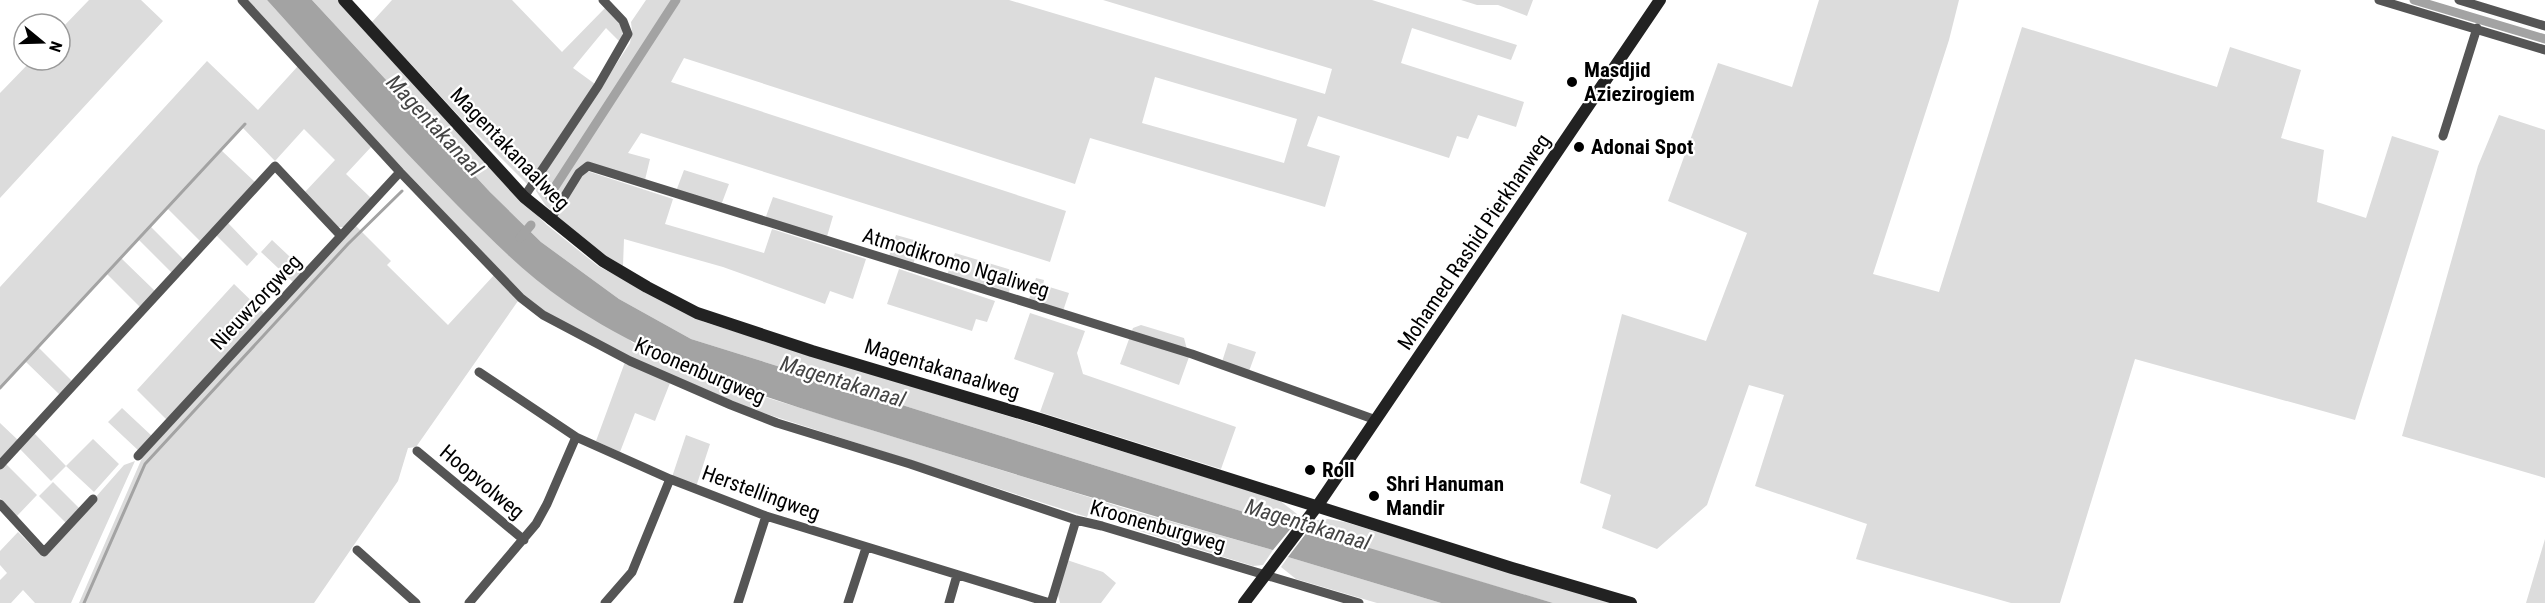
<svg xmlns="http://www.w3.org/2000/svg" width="2545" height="603" viewBox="0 0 2545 603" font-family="'Roboto Condensed',sans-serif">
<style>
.green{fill:#dcdcdc;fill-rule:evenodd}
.water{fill:#a3a3a3}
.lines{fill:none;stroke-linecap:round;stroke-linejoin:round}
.stream{stroke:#a3a3a3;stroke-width:3}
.canal{stroke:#a3a3a3;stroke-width:9}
.street{stroke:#555;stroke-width:9}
.secondary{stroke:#222;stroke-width:12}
.poi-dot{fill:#000;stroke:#fff;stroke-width:2}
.labels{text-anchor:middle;stroke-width:4.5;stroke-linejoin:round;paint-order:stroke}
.poi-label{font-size:21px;font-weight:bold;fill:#000;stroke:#fff;text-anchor:start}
.street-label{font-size:21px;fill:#000;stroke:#fff}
.water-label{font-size:22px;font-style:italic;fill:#444;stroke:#fff}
</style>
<rect width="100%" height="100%" fill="#fff"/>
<!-- green -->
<path class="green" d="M89,0H141L163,21L0,198V93L32,60H60V30Z
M247,0H267L347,88L633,343L703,375L768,398L1137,512L1273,550L1263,565L1253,566L1133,529L1135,520L1091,506L1087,517L754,410L625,355L552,316L528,300L337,99Z
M312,0H338L506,185L547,225L598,266L704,322L1279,500L1297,514L1292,527L691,339L619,299L541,242L490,192Z
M392,0H512L562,52L605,8C616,19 628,26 620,42L606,28L573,68L595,84L528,185L458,115L372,22Z
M646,0H1009L1325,94L1332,69L1103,0H1372L1517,45L1511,60L1412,28L1401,63L1524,102L1516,127L1478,115L1468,139L1457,136L1449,158L1318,116L1307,146L1340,156L1325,207L1090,138L1075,184L684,58L671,82L1066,211L1050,262L641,133L628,153L650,159L644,184L587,165L552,211L546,206L536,191L539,182L630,43L632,32L631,22ZM1155,77L1297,119L1284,163L1142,123Z
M1461,0H1533L1527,16L1498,5H1477Z
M1819,0H1959L1949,40L1873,274L1939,292L2022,27L2217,87L2230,47L2301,70L2281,138L2324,150L2317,202L2366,218L2392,136L2439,151L2355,420L2135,359L2060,603H2011L1856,559L1867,524L1755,486L1784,395L1749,385L1707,505L1657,549L1602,528L1611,495L1580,483L1622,314L1706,341L1747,233L1668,201L1718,63L1792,87Z
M207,61L258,110L298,66L372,146L346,174L371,198L345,227H337L304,193L335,160L304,129L275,161L242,127L221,150L256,183L202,243L167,208L150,226L184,260L172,273L138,239L121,258L155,291L140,307L106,273L38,347L73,382L60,395L25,361L0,388V287Z
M2499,115L2545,130V478L2402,436L2478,166Z
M684,170L729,184L720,208L675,194Z
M587,171L673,199L665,224L764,253L772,229L866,259L853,299L830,291L825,304L723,267L624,239L623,266L595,249L557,219L556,215L582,175Z
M773,197L833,216L826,240L764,222Z
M228,223L258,254L247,266L216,235Z
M355,225L391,261L387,265L448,325L495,274L518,301L416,447L408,448L398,481L314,603H79L142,458Z
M896,235L921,242L912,267L888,259Z
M272,240L305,271L294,283L261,252Z
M955,253L1015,271L1007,298L946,278Z
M899,269L995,301L987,322L976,319L972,331L887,304Z
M1036,278L1044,280L1043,285L1069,293L1061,317L1027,305Z
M234,284L266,315L168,421L137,390Z
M1030,313L1085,331L1077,353L1083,374L1236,427L1221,469L1040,412L1054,373L1014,359Z
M1141,325L1184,338L1189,357L1179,385L1120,364L1133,328Z
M1228,343L1256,352L1248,374L1221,365Z
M625,362L670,383L655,421L635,413L620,452L596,441Z
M122,408L153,437L140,452L108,422Z
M0,423L19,441L0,461Z
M34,433L66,466L93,439L119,464L94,492L66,466L51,481L19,448Z
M686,435L710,444L696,487L672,477Z
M135,461L71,603H35L23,590L11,603H0V580L7,573L0,565V551L18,532L43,557L124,465Z
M5,463L37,495L17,516L0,498V469Z
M53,482L80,509L67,524L39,496Z
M1328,519L1345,522L1613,603H1553L1308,531L1317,520Z
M2545,539V603H2526Z
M1288,557L1441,603H1377L1296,579L1281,567Z
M1067,560L1103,572L1116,583L1101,603H1060L1058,595Z"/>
<!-- water -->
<path class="water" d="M267,0H312L490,192L541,242L619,299L691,339L1292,527L1273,550C1151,516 1031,479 910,442C791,405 670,373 566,302C525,274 491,239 456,204C391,138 329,69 267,0Z
M1308,531L1336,538L1553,603H1441L1288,557Z"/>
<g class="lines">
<!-- stream -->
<path class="stream" d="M0,388L245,124
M84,603L145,464L348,244L402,191"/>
<!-- canal -->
<path class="canal" d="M2414,0L2545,39
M549,196L676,0
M520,238L531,225"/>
<!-- street -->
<path class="street" d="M242,0L400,172L521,298L543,315L630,361L731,405L777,423L910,464L1076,520L1102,526L1359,603
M2379,0L2545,50
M2459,0L2545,26
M2443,136L2477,28
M524,197L598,86L628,34L623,21L603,0
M550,220L579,173L588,166L1192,354L1376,420
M479,372L576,437L670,479L766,516L1050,603
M417,451L524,540
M138,456L400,172
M0,465L275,166L341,236
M0,504L44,552L93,499
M357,550L416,603
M469,603L536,524L547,504L576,437
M605,603L632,572L670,479
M738,603L766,516
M848,603L866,548
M949,603L957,575
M1051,603L1076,520"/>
<!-- secondary -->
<path class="secondary" d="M344,0L524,197L603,261L647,287L697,313L812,351L1040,419L1512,568L1631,603
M1244,603L1318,505L1660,0"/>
</g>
<!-- markers -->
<g class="poi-dot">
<circle cx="1572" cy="82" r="6"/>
<circle cx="1579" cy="147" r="6"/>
<circle cx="1310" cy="470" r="6"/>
<circle cx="1374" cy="496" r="6"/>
</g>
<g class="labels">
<!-- poi labels -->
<g class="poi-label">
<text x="1584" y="77">Masdjid<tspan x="1584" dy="24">Aziezirogiem</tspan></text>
<text x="1591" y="154">Adonai Spot</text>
<text x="1322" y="477">Roll</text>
<text x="1386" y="491">Shri Hanuman<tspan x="1386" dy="24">Mandir</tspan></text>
</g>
<!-- street labels -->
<g class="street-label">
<text transform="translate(510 149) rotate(46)" y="7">Magentakanaalweg</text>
<text transform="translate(1474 242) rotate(-56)" y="7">Mohamed Rashid Pierkhanweg</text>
<text transform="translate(956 263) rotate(17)" y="7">Atmodikromo Ngaliweg</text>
<text transform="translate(256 302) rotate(-47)" y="7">Nieuwzorgweg</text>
<text transform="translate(942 369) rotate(17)" y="7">Magentakanaalweg</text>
<text transform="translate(700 371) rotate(23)" y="7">Kroonenburgweg</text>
<text transform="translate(482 482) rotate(40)" y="7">Hoopvolweg</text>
<text transform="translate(761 493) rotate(20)" y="7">Herstellingweg</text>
<text transform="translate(1158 526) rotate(16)" y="7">Kroonenburgweg</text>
</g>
<!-- water labels -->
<g class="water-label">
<text transform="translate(435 125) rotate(47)" y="8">Magentakanaal</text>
<text transform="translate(843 381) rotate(17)" y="8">Magentakanaal</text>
<text transform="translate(1308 524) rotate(17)" y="8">Magentakanaal</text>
</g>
</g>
<!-- north arrow -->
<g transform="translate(42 42) rotate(109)"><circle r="28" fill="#ffffff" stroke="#999999" stroke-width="1.5"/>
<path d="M0-4.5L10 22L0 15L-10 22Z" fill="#000000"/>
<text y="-9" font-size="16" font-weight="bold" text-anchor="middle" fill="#000000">N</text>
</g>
</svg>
